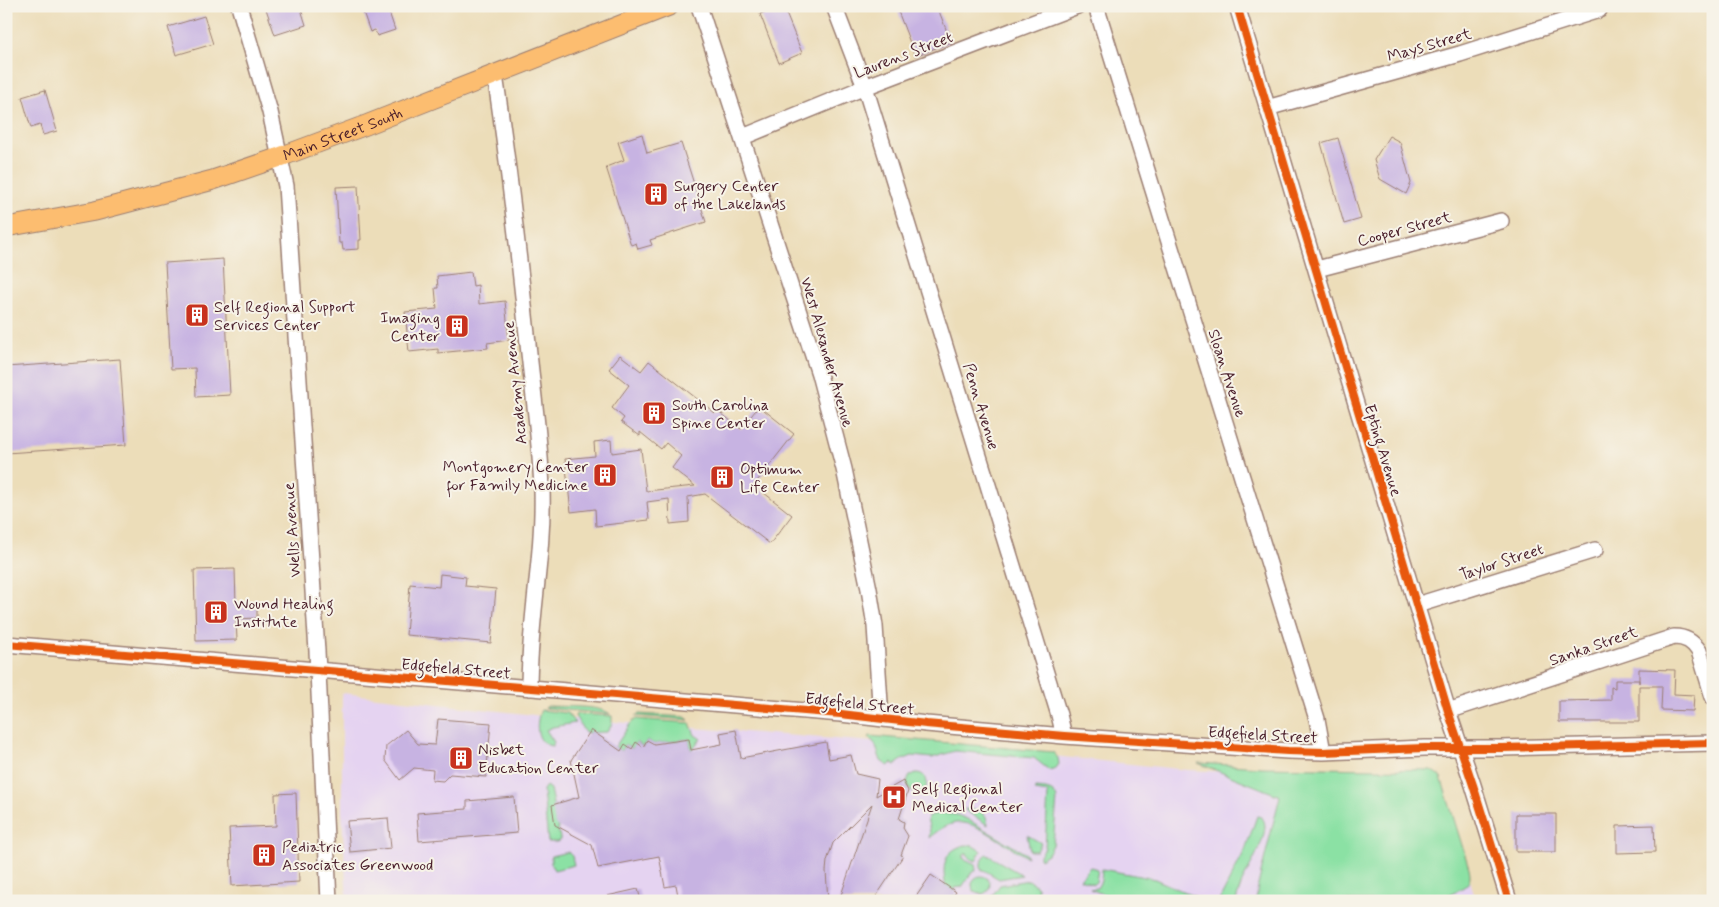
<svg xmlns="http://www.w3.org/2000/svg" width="1719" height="907" viewBox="0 0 1719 907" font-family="Mynerve,sans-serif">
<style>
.built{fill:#e5d3f1}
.green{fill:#8be1a4;stroke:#6a8068}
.building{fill:#c7b3e2}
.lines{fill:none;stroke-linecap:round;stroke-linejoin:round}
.minor-casing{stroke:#9b7e72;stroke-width:18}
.major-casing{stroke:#9b7e72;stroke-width:21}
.minor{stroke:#fff;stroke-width:15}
.major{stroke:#fcbd6f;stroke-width:19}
.cycleway-casing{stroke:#f7f3e8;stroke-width:11}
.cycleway{stroke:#e8590c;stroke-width:8}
.labels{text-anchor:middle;stroke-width:4;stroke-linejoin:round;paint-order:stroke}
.street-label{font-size:16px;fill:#4a1f2b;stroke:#f7f3e8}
.poi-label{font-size:16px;fill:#4a1f2b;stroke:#f7f3e8;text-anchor:start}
</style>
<rect width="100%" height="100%" fill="#f7f3e8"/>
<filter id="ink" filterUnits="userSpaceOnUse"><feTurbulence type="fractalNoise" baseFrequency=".02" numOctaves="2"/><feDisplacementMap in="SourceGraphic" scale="10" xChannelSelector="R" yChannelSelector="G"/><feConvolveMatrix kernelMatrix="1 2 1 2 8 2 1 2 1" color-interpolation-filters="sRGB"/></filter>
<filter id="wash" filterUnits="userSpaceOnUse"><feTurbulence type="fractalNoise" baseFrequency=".0096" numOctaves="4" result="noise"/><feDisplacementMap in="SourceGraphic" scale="20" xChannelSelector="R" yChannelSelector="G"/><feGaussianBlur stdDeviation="1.12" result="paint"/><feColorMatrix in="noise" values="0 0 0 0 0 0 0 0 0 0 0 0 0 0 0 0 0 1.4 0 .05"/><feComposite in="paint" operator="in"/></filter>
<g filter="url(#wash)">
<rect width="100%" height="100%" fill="#ecddb9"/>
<!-- built -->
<path class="built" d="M342,693L551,717L1043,755L1188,770L1442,783L1476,901H347L342,812Z"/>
<!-- green -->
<path class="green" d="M548,706C563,707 600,705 610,714L545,708Z
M541,710L567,713L575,723L553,727L546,730L554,742L552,746C535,744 535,723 541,710Z
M576,714L612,716V724L607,732L585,733L575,716Z
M639,714L685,717L689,720L635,716Z
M636,719L690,723L695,735L701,739L691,750L689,739L654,744L647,740L643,747L636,742L632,749L625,744L621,751L615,747L630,724Z
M870,736L1053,752L1058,758L1059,764L1056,768L1049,770L1034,758L955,751L932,758L912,756L902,760L895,765L892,763L888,766L881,761L875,744L869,737Z
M1198,763L1261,767L1431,770L1441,777L1469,868C1475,893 1452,886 1442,901H1256L1258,885L1280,796Z
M907 783a10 10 0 1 1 20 0a10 10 0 1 1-20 0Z
M546,786L550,789L560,838V840L557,842H548L543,790Z
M1035,788C1045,789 1054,788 1057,799L1053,845L1048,854L1040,859V855L1045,848L1048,793L1035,791Z
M965,809C977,809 987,811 988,825L966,811Z
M941,813L957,815L967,819L1026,854L1027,857C1015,850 1004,843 993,836C967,820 954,816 929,838C932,828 926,823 928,816Z
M1257,816C1279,819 1249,867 1244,878C1241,885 1238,893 1236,901H1219L1245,850Z
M1027,835L1041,843L1037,851H1030Z
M965,845L973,846L981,851L976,861L969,858L967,853L963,856V858L975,864L976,871L972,872L962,887L954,888V895L958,901H949C944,879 936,852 965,845Z
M568,852L572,856L574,865L554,870L551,864V856Z
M986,854L1022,875L999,879L984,870H981V863Z
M1090,867L1098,869L1096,882L1094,884L1080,879Z
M1102,869L1155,879L1205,901H1122L1090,889L1097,888L1101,881Z
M972 885a9 9 0 1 1 18 0a9 9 0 1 1-18 0Z
M1029,880L1037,887L1039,901H982L990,899L1000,885Z"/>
<g id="blocks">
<!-- building -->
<path class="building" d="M265,6H300L306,25L275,35Z
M361,6H387L395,30L377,36L375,30L370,32Z
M778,6H783L802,53L779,63L760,14Z
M896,6H937L951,42L915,56Z
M204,16L213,44L176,55L168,27Z
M45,90L57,131L43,135L40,125L31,128L22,97Z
M642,134L647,153L681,143L706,222L650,240L652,245L638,249L636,243L631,245L606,167L624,160L618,142Z
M1389,136L1400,142L1411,183L1406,194L1380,179L1374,160Z
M1338,138L1361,219L1344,224L1321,143Z
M358,186L361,240H359V249L343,250L342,243H339L336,187Z
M223,259L230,395L196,397L195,368L171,369L165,263Z
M471,272L473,286L478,285L479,304L505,301L509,340L487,343L488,348L438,353V349L409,352L405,312L437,309L435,288H438L437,276Z
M620,355L641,371L649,361L715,413L717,410L741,429L759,406L794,434L754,485L792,515L770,544L705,494L688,497L689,522L670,524L669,499L647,502L649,520L596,526L595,509L571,512L565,459L595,456L594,442L611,440L612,453L641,449L646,491L695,486L672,468L681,456L666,443L661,449L640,432V436L621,422L624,418L612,408L629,385L609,369Z
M120,359L126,445L6,453V367Z
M235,569L236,604H257V618L236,619L237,640L196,641L194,570Z
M440,574L466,577L465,586L496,589L491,643L406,635L410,584L439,587Z
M1639,669L1675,670L1674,694L1694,695L1693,711L1661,710L1662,686H1639V722H1559V701L1611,700V687L1615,688V680H1639V683Z
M438,719L491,723L486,777L450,774L443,781L432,780L433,770L414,768L400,780L385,760L386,746L406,730L418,744L435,745Z
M591,730L621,751L625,744L632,749L636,742L643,747L647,740L654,744L689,739L691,750L722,744L720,733L736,730L741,758L826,742L829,759L851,755L856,774L878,779L876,796L903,781L908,791L899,819L904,822L903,828L908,836L901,855L903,856L873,901H839L872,804L833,843L827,861L826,871L828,901H679L676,885L665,887L659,856L598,868L592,845L555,825L552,805L579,797L571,760Z
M296,793L299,882L232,886L229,828L276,826L275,794Z
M514,797L517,833L419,841L417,813L467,809V801Z
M1516,814H1556V852H1516Z
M388,818L391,848L350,852L347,821Z
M1654,825L1655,852L1617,853V826Z
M931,875L956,892L950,901H913Z
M638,889L641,901H608L607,896Z"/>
</g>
</g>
<g filter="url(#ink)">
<use href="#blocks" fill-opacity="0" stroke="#9b7e72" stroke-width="1"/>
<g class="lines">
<!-- minor casing -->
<g class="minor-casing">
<path id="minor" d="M239,6L270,112L286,186L317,651L329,901
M699,6L819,374L844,469L869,589L875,626L881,718
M834,6L865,87L1059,715L1064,736
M1096,6L1317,719L1323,752
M1237,6L1448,711L1473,785L1509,901
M495,75C508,161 518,248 527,334C532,386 540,437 542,489C544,556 529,621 529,688
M1267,108L1460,54L1599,10
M743,137L865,87L1077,6
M1317,269L1501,221
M1417,605L1595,550
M6,644L841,714L926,724L1064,736L1288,751L1323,752L1425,748H1502L1713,743
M1448,711L1674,637C1686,637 1693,642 1699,651L1713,697"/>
</g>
<!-- major casing -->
<g class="major-casing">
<g id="major">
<path id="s1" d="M6,227L95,211L213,180L280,157L366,125L669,6"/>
</g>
</g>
<!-- minor -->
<use href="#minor" class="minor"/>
<!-- major -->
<use href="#major" class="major"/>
<!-- cycleway casing -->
<g class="cycleway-casing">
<path id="cycleway" d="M1237,6L1448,711L1473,785L1509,901
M6,644L841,714L926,724L1064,736L1288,751L1323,752L1425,748H1502L1713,743"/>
</g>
<!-- cycleway -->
<use href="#cycleway" class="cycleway"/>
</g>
</g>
<!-- icons -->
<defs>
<g id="building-square" transform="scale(1.25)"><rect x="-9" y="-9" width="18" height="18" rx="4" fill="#c8321e" stroke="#f7f3e8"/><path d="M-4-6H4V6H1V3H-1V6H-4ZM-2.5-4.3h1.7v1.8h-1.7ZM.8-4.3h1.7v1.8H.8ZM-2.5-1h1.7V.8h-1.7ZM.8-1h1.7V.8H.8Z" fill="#fff"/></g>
<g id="hospital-square" transform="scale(1.25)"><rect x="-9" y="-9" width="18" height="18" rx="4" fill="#c8321e" stroke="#f7f3e8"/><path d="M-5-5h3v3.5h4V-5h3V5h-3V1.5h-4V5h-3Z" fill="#fff"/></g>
</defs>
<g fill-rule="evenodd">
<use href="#building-square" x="656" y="194"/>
<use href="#building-square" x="197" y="315"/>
<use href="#building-square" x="457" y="326"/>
<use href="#building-square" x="654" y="413"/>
<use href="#building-square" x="605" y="475"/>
<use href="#building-square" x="722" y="477"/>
<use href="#building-square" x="216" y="612"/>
<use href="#building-square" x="461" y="758"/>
<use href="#hospital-square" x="894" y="797"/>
<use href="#building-square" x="264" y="855"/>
</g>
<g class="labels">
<!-- street labels -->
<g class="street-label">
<text transform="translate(1429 44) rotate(-16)" y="6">Mays Street</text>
<text transform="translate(903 54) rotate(-21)" y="6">Laurens Street</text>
<text dy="6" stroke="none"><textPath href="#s1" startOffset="350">Main Street South</textPath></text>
<text transform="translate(1404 228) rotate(-15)" y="6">Cooper Street</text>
<text transform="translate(828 352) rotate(74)" y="6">West Alexander Avenue</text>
<text transform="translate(1228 373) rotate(72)" y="6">Sloan Avenue</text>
<text transform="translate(514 383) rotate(-96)" y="6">Academy Avenue</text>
<text transform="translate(982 406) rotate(73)" y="6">Penn Avenue</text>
<text transform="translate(1384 450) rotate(73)" y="6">Epting Avenue</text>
<text transform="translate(291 530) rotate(-94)" y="6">Wells Avenue</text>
<text transform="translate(1501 561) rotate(-18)" y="6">Taylor Street</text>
<text transform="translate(1593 645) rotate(-19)" y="6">Sanka Street</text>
<text transform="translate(456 668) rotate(5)" y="6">Edgefield Street</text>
<text transform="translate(860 703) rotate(6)" y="6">Edgefield Street</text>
<text transform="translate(1263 734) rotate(3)" y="6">Edgefield Street</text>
</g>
<!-- poi labels -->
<g class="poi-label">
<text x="674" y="191">Surgery Center<tspan x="674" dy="18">of the Lakelands</tspan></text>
<text x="214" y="312">Self Regional Support<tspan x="214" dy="18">Services Center</tspan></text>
<text x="440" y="323" text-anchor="end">Imaging<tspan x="440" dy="18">Center</tspan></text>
<text x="672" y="410">South Carolina<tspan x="672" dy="18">Spine Center</tspan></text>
<text x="588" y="472" text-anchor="end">Montgomery Center<tspan x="588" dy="18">for Family Medicine</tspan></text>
<text x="740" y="474">Optimum<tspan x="740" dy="18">Life Center</tspan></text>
<text x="234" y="609">Wound Healing<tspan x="234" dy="18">Institute</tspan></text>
<text x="478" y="755">Nisbet<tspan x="478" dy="18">Education Center</tspan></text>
<text x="912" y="794">Self Regional<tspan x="912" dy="18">Medical Center</tspan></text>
<text x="282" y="852">Pediatric<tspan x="282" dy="18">Associates Greenwood</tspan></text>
</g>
</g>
<!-- margin -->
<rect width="1719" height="907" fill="none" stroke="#f7f3e8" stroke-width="25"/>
</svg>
